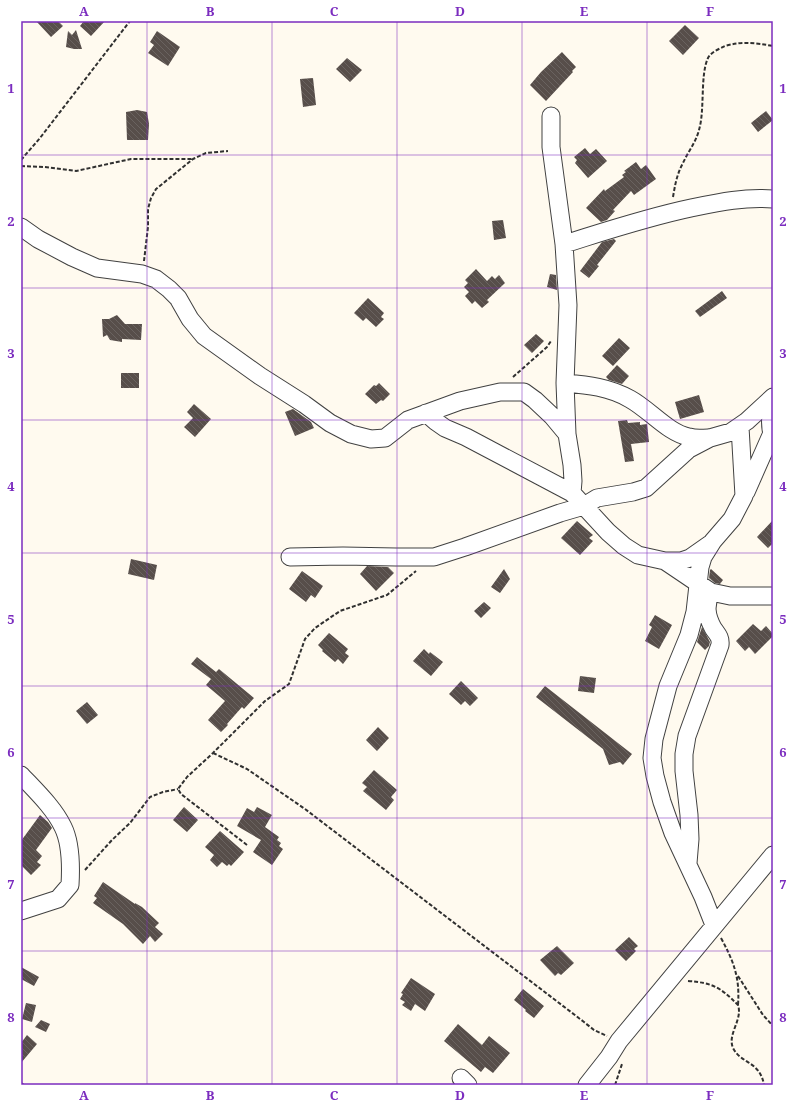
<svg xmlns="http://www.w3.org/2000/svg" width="794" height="1106" viewBox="0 0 794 1106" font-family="'Noto Serif',serif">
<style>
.building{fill:url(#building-back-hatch)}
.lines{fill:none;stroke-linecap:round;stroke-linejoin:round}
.minor-casing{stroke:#414141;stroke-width:19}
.path{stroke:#303030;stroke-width:2;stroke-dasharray:4 2;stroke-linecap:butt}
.minor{stroke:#fff;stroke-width:17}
.grid{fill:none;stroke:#7b2cbf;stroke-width:1;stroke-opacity:0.55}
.neatline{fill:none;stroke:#7b2cbf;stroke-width:1.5}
.grid-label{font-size:13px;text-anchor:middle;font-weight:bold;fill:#7b2cbf}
</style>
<defs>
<pattern id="building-back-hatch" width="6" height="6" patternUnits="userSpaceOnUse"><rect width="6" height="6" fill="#574e4a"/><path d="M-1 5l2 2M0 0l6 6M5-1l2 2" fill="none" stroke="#6a6360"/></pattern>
</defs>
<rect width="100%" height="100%" fill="#fffaef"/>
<!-- building -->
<path class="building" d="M36,21H58L63,26L51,37Z
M84,21H105L91,36L80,26Z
M685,25L699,38L683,55L669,41Z
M76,30L82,49H74L66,47L68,31L72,35Z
M157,31L180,47L168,66L148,53L154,45L150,42Z
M562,52L576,67L572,71L573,72L546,101L530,85L541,72Z
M347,58L362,70L350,82L336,69Z
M313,78L316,105L303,107L300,79Z
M137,110L147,112L149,124L148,140H127L126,112Z
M766,111L773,120L758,132L751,123Z
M585,148L590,154L596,149L607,161L588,178L575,163L577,160L574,157Z
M636,162L641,169L646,165L656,179L634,195L631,191L613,210L615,211L607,220L601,222L586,208L604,189L605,191L624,177L622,175L626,172L624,171Z
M503,220L506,238L494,240L492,221Z
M614,239L616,241L597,265L599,266L589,278L580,271L602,242Z
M476,269L487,281L492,276L495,279L499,275L505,283L487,300L489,302L482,308L475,301L472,304L465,296L469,292L464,287L468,283L465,280Z
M550,274L556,275L557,290L547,287Z
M722,291L727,298L700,317L695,311Z
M368,298L384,313L381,317L384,319L376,327L366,318L363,321L354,313Z
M117,315L125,324H142L141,340L122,339V342L110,340L107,335L103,337L102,319H109Z
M536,334L544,341L532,353L524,345Z
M619,338L630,348L613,366L602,356Z
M617,365L629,376L622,384L609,380L606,377Z
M121,373H139V388H121Z
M379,383L390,394L383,401L381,400L376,404L365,394L374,385L376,386Z
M699,395L704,412L680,419L675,402Z
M194,404L211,419L195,437L184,427L193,418L187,412Z
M293,409L311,422L314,428L295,436L285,412Z
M627,420L628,423L640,422V425L647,424L649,442L631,444L634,461L625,462L618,421Z
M773,520V543L768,548L757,537Z
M577,521L593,535L589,538L593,541L580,555L561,538Z
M131,559L157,565L154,580L128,574Z
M367,566L388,567L394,573L376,591L360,574Z
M504,569L510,579L500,593L491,587Z
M711,569L723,580L720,584L715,583L709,578L710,570Z
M302,571L323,586L315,598L311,595L306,602L289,589Z
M484,602L491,608L481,618L474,611Z
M655,615L672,625L659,649L645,641L652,627L649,625Z
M753,624L761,631L766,626L773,634V636L755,654L749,647L745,651L736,641Z
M702,627L710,642L709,646L705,650L697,642Z
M329,633L348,649L345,653L349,656L343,664L338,659L335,662L322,651L323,650L318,645Z
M424,649L429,654L430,652L443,662L431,676L413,661Z
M197,657L216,672L219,669L254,698L244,709L242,707L227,724L228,725L221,732L208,720L225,701L206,685L211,679L191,664Z
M580,676L596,678L594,693L578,691Z
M461,681L478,698L470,706L465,701L461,705L449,694Z
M545,686L632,754L623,765L620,762L609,765L603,749L536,697Z
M87,702L98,715L87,724L76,711Z
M378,727L389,738L377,751L366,740Z
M374,770L397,790L391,797L394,800L386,810L363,791L367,787L362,783Z
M184,807L198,820L187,832L173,820Z
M257,807L272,815L265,827L279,837L277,840L281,843L279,846L283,849L272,865L253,852L261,840L237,826L247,808L254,812Z
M40,815L48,822L52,828L36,850L42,856L37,862L41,865L31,875L21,865V841Z
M220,831L244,852L231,866L229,864L227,866L222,862L217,867L210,860L214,855L205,847Z
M103,882L135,904V903L142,907L159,923L155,927L163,934L155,942L150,936L143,944L123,924L93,903L97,898L94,896Z
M629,937L638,946L634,949L636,951L626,961L615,950Z
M557,946L574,963L561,975L558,973L555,976L540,960Z
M21,967L39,977L34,986L21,979Z
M411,978L435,994L425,1011L415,1004L411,1011L402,1005L405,1002L400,999L403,994L401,993Z
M523,989L544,1006L534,1018L525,1011L526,1010L514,1000Z
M26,1003L36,1005L32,1022L22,1019Z
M41,1020L50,1024L46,1032L35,1027Z
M458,1024L482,1045L489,1036L510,1053L493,1073L485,1067L481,1072L444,1041Z
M27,1035L37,1044L21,1063V1043Z"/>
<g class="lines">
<!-- minor casing -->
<g class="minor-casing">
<path id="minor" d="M551,116V147L564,244L568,305L565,383L567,434
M21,227L38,239L72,257L97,268L142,274L156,279L169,289L178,298L190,319L204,336L260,376L304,404L330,423L351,434L371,439L385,438L408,420L460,401L500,392H524L535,400L552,416L567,434L572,465L573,481L572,493
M564,244C606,231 648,217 691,208C720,202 743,197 773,199
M565,383C588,385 609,387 630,399C650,410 668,433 689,437C696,439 702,438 708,438
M773,397C772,409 768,425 773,436
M426,413L435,421L445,428L466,437L572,493L608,532L624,546L638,555L665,561H681L690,558L710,544
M746,492L772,433
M290,557L343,556L396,557H434L465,547L560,513L584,506L597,498L633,492L646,488L689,449L710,438L731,432L747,421L773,397
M665,561L711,592L730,596H773
M21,775C36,791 54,808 63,827C71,843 71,868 70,885L58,899L21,911
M688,863L690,839L689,815L684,771V754L687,736L720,645C721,637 717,634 713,628C706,615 705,605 711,592
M714,925L703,897L673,833L662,802L655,776L652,758L654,739L668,686L689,635L695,612L700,567L703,557L713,541L732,519L744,496L740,427
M461,1078L468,1085
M587,1085L609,1057L619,1041L773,855"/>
</g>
<!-- path -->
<path class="path" d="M21,160L40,138L130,21
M21,166L45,167L76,171L131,159H193
M673,197C675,185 677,174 683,163C688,152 696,142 699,130C705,110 700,75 708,58C711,52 719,49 725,46C742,41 756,43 773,46
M144,261L148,227V209L151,198L156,189L193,159L206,153L228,151
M513,377L547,347L551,341
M213,753L247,769L305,809L584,1022L594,1030L607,1036
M247,845L181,794L178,789L187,777L213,753L265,701L289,684L305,639L315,628L340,611L387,595L416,571
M85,870L112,840L130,823L150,797L163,792L178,789
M721,938C734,962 740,978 738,1005
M738,976L763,1015L773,1026
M688,981C713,983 720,987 738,1005C743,1020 727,1034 733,1048C741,1064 760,1061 764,1085
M21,1083L24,1085
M615,1085L622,1064"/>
<!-- minor -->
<use href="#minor" class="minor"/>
</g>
<!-- grid -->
<path class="grid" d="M147,21V1085M272,21V1085M397,21V1085M522,21V1085M647,21V1085M21,155H773M21,288H773M21,420H773M21,553H773M21,686H773M21,818H773M21,951H773"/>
<!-- border -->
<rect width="794" height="1106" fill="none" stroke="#ffffff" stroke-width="44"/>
<rect x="22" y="22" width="750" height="1062" class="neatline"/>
<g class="grid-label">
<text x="84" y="16">A</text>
<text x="210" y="16">B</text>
<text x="334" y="16">C</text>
<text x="460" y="16">D</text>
<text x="584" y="16">E</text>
<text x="710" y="16">F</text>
<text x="11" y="93">1</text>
<text x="783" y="93">1</text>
<text x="11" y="226">2</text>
<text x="783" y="226">2</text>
<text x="11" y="358">3</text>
<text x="783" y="358">3</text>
<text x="11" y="491">4</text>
<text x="783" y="491">4</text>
<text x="11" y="624">5</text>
<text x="783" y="624">5</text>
<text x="11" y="757">6</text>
<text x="783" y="757">6</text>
<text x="11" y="889">7</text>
<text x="783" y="889">7</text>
<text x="11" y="1022">8</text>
<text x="783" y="1022">8</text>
<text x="84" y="1100">A</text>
<text x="210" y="1100">B</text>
<text x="334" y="1100">C</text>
<text x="460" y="1100">D</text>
<text x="584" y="1100">E</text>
<text x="710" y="1100">F</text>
</g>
</svg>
